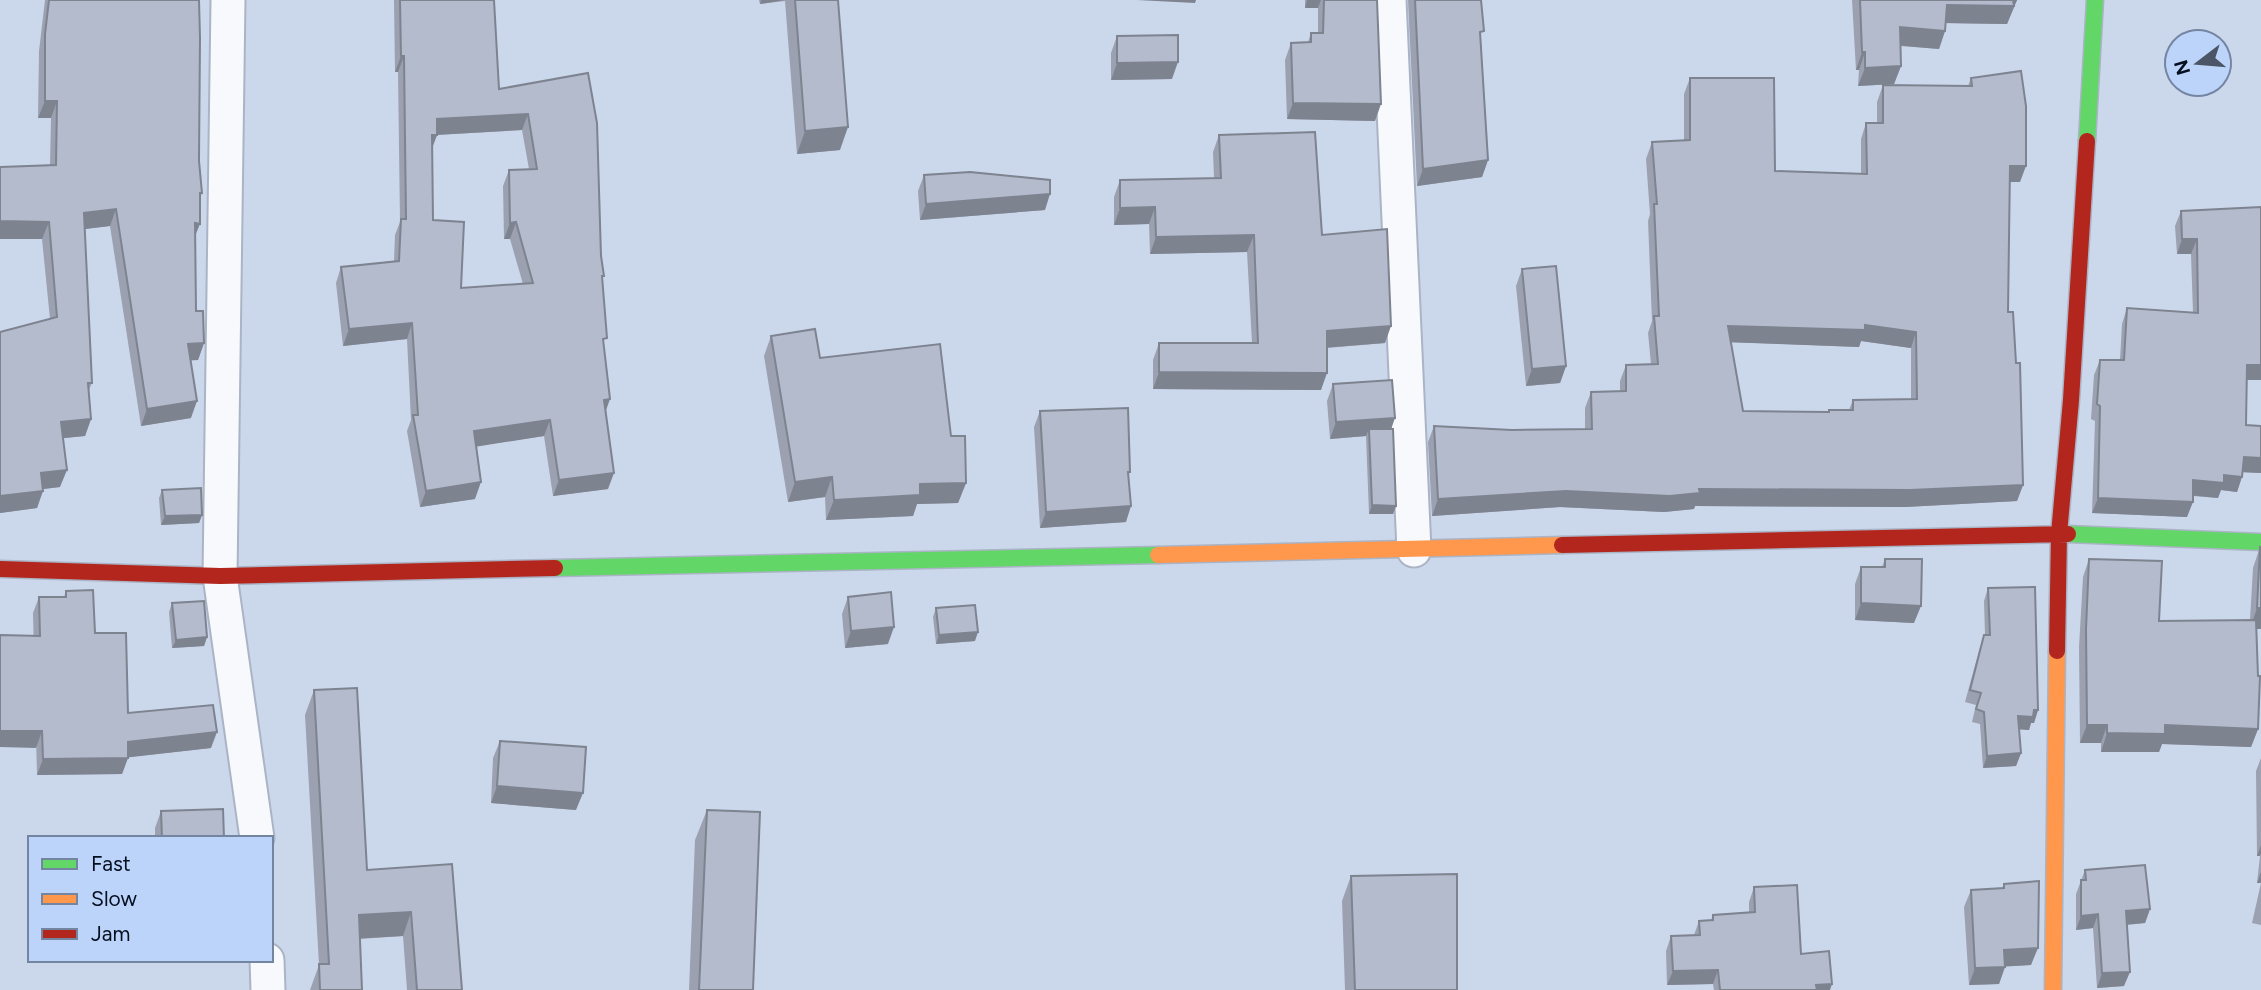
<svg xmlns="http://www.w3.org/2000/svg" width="2261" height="990" viewBox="0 0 2261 990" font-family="Figtree,sans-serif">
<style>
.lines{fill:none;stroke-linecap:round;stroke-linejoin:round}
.street-casing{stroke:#aab4c5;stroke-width:37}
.fast-casing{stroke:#aab4c5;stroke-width:19}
.slow-casing{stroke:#aab4c5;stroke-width:19}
.jam-casing{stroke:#aab4c5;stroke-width:19}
.street{stroke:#f7f9fc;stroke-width:33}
.fast{stroke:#63d668;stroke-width:16}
.slow{stroke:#ff974d;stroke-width:16}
.jam{stroke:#b3261e;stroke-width:16}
.wall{fill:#9ba1b0;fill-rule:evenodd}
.shaded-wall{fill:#7e8390}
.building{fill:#b4bbcd;stroke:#7e8390;stroke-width:2;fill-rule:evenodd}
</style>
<rect width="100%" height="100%" fill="#cbd8ec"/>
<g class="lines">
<!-- street casing -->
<g class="street-casing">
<path id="street" d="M228,0L220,576L257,838
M1389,0L1414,550
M267,960L268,990"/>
</g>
<!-- fast casing -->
<g class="fast-casing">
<path id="fast" d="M2087,141L2095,0
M2068,534L2261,542
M555,568L1158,555"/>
</g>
<!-- slow casing -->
<g class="slow-casing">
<path id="slow" d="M1158,555L1562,545
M2053,990L2057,651"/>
</g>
<!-- jam casing -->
<g class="jam-casing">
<path id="jam" d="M1562,545L2068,534
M0,569L220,576L555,568
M2057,651L2059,534L2071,400L2087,141"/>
</g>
<!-- street -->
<use href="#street" class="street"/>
<!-- fast -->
<use href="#fast" class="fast"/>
<!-- slow -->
<use href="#slow" class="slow"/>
<!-- jam -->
<use href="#jam" class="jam"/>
</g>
<!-- wall -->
<path class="wall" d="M45,0H199V161L202,193L200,199L195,236L196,311L204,343L198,360H191V418L141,426L110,226L84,229L92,383L88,392L91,419L85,436L63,438L60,487L43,489L37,508L0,513V332L50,319L42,239H0V167L50,166L51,118H38L39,51Z
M394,0H494L499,89L588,73L602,281L608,489L553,496L544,436L476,446L475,499L420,507L407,431L411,420L407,339L343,346L336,283L341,267L394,261L395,235L400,222L398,72H395ZM522,130L529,169L509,170L503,186L504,239H510L523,284L461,288L433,220L432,148L437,135Z
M759,0H838L840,150L797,154L785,1L760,4Z
M1305,0H1377L1375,121L1287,119L1285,60L1291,43L1308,42L1311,33H1318V8H1305Z
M1408,0H1481V40L1488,160L1482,177L1417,186Z
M1852,0H2017L2007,24L1946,23L1945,31L1939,49L1900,46L1901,66L1894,84L1858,86L1859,70H1856Z
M1117,36L1172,79L1111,80V53Z
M1690,78L1775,171L1861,174V139L1866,123H1877V102L1883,85L1968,86L1971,78L2020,182H2010L2008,312L2023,485L2017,501L1905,507L1695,506L1694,509L1664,512L1560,507L1432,516L1428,442L1434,426L1512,430L1585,429V408L1591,392L1620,391V381L1626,365L1651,364L1648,333L1652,321L1648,221L1650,214L1646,159L1652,142L1684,140V94ZM1861,341L1911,348V399L1853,400L1849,410H1829L1828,412L1743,411L1731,342L1859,347Z
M1219,135L1322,235L1385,343L1327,348L1321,390L1153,389V360L1159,343H1252L1247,252L1150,254L1149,224L1114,225V197L1120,180L1214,178L1213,152Z
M924,175L1045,210L920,220L918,191Z
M2261,207L2246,380V425L2261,426V473L2243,472L2237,492L2221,490L2218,498L2193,496L2187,517L2092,513L2095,421L2091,419L2094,375L2100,360H2120L2122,324L2127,308L2193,313L2191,254H2177L2175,226L2181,211Z
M1522,269L1566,366L1560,383L1526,386L1516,286Z
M771,336L820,358L951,436L966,483L958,503L917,504L913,516L826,520L825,497L788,502L764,356Z
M1333,384L1391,429L1396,506L1393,514H1369L1366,436L1330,439L1327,401Z
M1040,411L1129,476L1126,522L1040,528L1034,427Z
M162,490L202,515L199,523L161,525L159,498Z
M2260,547L2257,629L2258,729L2251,747L2162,744L2159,752H2101V743H2080L2079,647L2083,577L2089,559L2159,621L2250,620L2253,568Z
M1885,559L1914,623L1855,620V584L1861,567H1882Z
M1988,588L2038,710L2034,723H2031L2029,730L2019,729L2021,753L2016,766L1983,768L1980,724L1972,722L1976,705L1965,702L1980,647L1985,635L1984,601Z
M66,591L95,633L128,713L211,748L128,757L122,774L37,775L33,613L39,597H64Z
M848,597L888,644L845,648L842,614Z
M172,603L207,637L204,646L172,648L169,612Z
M936,608L975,641L936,644L933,617Z
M314,690L367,870L452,864L462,990H407L403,936L360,939L362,990H310L319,965L305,715Z
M500,741L576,810L491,803L493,758Z
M2261,758V925L2252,923L2261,883H2257L2260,856H2257L2256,771Z
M707,810L753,990H689L695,840Z
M161,811L224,838H155V828Z
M2085,870L2150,909L2145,923L2127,925L2124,986L2097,988L2093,928L2076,930V894Z
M1351,876L1457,990H1345L1342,901Z
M2004,884L2031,965L2005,966L1999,984L1969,985L1964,907L1971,890L2002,888Z
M1754,887L1801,954L1830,990H1714L1713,984L1667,985L1666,951L1671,936L1694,935L1699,921L1711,920L1713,915L1749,913V902Z"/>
<!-- shaded-wall -->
<path class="shaded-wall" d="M761,0H785L760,4Z
M1137,0H1196L1195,3Z
M1307,0H1321L1318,8H1305Z
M2017,0L2007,24L1941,23L1947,5Z
M1900,27L1945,31L1939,49L1894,45Z
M1862,52H1865L1859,70H1856Z
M401,56H404L398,72H395Z
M1178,62L1172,79L1111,80L1117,63Z
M1901,66L1894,84L1858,86L1865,68Z
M45,101H57L51,118H38Z
M1293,103L1381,104L1375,121L1287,119Z
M528,114L522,130L434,135H437L431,151H426L437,119Z
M848,127L840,150L797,154L805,131Z
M1488,160L1482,177L1417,186L1423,169Z
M2010,166H2026L2020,182H2004Z
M1050,194L1045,210L920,220L926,204Z
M1155,207L1149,224L1114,225L1120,208Z
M116,209L110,226L77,230L84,213Z
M0,221L49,222L42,239H0Z
M516,222L510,239H504L510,223Z
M195,223L200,224L193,241Z
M1254,235L1247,252L1150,254L1156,237Z
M2182,239H2197L2191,254H2177Z
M412,323L407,339L343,346L349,329Z
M1865,325L1916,332L1911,348L1861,341L1859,347L1722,342L1728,326Z
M1391,326L1385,343L1321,348L1327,331Z
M204,343L198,360L182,361L188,344Z
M2247,365H2261V380H2241Z
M1566,366L1560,383L1526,386L1532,369Z
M1159,372L1327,373L1321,390L1153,389Z
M610,399L604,416V400Z
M197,401L191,418L141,426L147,409Z
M1395,418L1389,435L1369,429L1366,436L1330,439L1336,422Z
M91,419L85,436L55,439L61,422Z
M550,420L544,436L468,448L474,431Z
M2244,457L2261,458V473L2238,472Z
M67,470L60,487L35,490L41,473Z
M614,473L608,489L553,496L559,480Z
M2224,475L2242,477L2237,492L2221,490L2218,498L2188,495L2193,480Z
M832,477L825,497L788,502L795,482Z
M481,482L475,499L420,507L426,491Z
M966,483L958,503L917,504L913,516L826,520L834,500L920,484Z
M2023,485L2017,501L1905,507L1695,506L1694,509L1664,512L1560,507L1432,516L1438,499L1566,491Z
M43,491L37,508L0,513V496Z
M2098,498L2193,502L2187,517L2092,513Z
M1372,505L1396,506L1393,514H1369Z
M1131,506L1126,522L1040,528L1046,512Z
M202,515L199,523L161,525L165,516Z
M1861,603L1921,606L1914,623L1855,620Z
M2257,608H2261V629H2250Z
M894,627L888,644L845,648L851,631Z
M978,632L975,641L936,644L939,635Z
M207,637L204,646L172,648L176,640Z
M2034,710H2038L2034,723H2031L2029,730L2014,729L2018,716Z
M2087,725H2107L2101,743H2080Z
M2165,725L2258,729L2251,747L2162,744L2159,752H2101L2107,733Z
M0,731H42L36,748L0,747Z
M217,732L211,748L123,758H128L122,774L37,775L43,759L128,742Z
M2021,753L2016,766L1983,768L1987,756Z
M497,786L583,793L576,810L491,803Z
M2261,845V853L2260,856H2257Z
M2261,872V883H2257Z
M2150,909L2145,923L2121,925L2126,911Z
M411,912L403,936L350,939L359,915Z
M2098,914L2093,928L2076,930L2081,916Z
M2038,948L2031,965L1998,967L2004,950Z
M2005,967L1999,984L1969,985L1975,968Z
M1718,970L1713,984L1667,985L1673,971Z
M2130,972L2124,986L2097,988L2102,973Z
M1832,984L1830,990H1815L1816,985Z"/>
<!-- building -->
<path class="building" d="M49,0H199L200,38L199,161L202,193H200V224L195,223L196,311H203L204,343L188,344L197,401L147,409L116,209L84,213L92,383H88L91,419L61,422L67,470L41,473L43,491L0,496V332L57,317L49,222L0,221V167L56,165L57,101H45V34Z
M400,0H494L499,89L588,73L597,123L601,256L604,276H602L607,338L603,339L610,399L604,400L614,473L559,480L550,420L474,431L481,482L426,491L413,415H418L412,323L349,329L341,267L399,261L401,219H406L404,56H401ZM528,114L537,169L509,170L510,223L516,222L533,283L461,288L464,222L433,220L432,135H437V119Z
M795,0H838L848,127L805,131Z
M1324,0H1377L1381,104L1293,103L1291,43L1311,42V33H1323Z
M1415,0H1481L1484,31L1480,32L1488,160L1423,169Z
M1860,0H2017H2013L2014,6L1947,5L1945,31L1900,27L1901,66L1865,68V52H1862Z
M1178,35V62L1117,63V36Z
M2021,71L2026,106V166H2010L2008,312H2013L2016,363H2020L2023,485L1910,490L1699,489L1700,493L1670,496L1566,491L1438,499L1434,426L1512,430L1592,429L1591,392L1626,391V365L1658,364L1654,316H1659L1654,204H1657L1652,142L1690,140V78H1774L1775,171L1867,174L1866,123H1883V85L1972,86L1971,78ZM1865,325L1916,332L1917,399L1853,400V410H1829V412L1743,411L1728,326L1865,330Z
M1315,132L1322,235L1387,229L1391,326L1327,331V373L1159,372V343H1258L1254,235L1156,237L1155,207L1120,208V180L1221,178L1219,135Z
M970,172L1050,180V194L926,204L924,175Z
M2261,207V365H2247L2246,425L2261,426V458L2244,457L2242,477L2224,475V483L2193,480V502L2098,498L2100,406L2097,404L2100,360H2124L2127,308L2198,313L2197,239H2182L2181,211Z
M1556,266L1566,366L1532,369L1522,269Z
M815,329L820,358L940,344L951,436H965L966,483L920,484V495L834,500L832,477L795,482L771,336Z
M1392,380L1395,418L1336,422L1333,384Z
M1128,408L1130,472H1128L1131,506L1046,512L1040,411Z
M1369,429H1393L1396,506L1372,505Z
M201,488L202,515L165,516L162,490Z
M2260,547H2261V608H2257Z
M1885,559H1922L1921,606L1861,603V567H1885Z
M2089,559L2162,561L2159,621L2256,620L2258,676H2260L2258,729L2165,725V734L2107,733V725H2087L2086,629Z
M2035,587L2038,710H2034L2033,717L2018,716L2021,753L1987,756L1984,712L1976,709L1981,693L1970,690L1984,635H1990L1988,588Z
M93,590L95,633H126L128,713L213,705L217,732L128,742V758L43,759L42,731H0V635L40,636L39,597H66V591Z
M891,592L894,627L851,631L848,597Z
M204,601L207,637L176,640L172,603Z
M975,605L978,632L939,635L936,608Z
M357,688L367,870L452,864L462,990H417L411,912L359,915L362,990H320L319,964H329L314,690Z
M500,741L586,747L583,793L497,786Z
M223,809L224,838H162L161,811Z
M707,810L760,812L753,990H699Z
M2145,865L2150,909L2126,911L2130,972L2102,973L2098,914L2081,916V880H2086L2085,870Z
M1457,874V990H1355L1351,876Z
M2039,881L2038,948L2004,950L2005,967L1975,968L1971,890L2004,888V884Z
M1797,885L1801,954L1829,951L1832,984L1816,985L1817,990H1720L1718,970L1673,971L1671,936L1700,935L1699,921L1713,920V915L1755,912L1754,887Z"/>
<!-- legend -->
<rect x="28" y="836" width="245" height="126" fill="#bdd4fa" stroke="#7485a2" stroke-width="2"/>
<rect x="42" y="859" width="35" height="10" fill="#63d668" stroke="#7485a2" stroke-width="2"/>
<text x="91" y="871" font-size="21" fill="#060f1f">Fast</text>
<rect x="42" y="894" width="35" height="10" fill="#ff974d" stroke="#7485a2" stroke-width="2"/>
<text x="91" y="906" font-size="21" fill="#060f1f">Slow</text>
<rect x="42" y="929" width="35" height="10" fill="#b3261e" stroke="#7485a2" stroke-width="2"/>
<text x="91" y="941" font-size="21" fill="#060f1f">Jam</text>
<!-- north arrow -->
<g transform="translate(2198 63) rotate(254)"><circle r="33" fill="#bdd4fa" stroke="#7485a2" stroke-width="2"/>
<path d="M0-5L12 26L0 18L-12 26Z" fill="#4b5567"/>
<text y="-10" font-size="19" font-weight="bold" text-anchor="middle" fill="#060f1f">N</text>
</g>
</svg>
